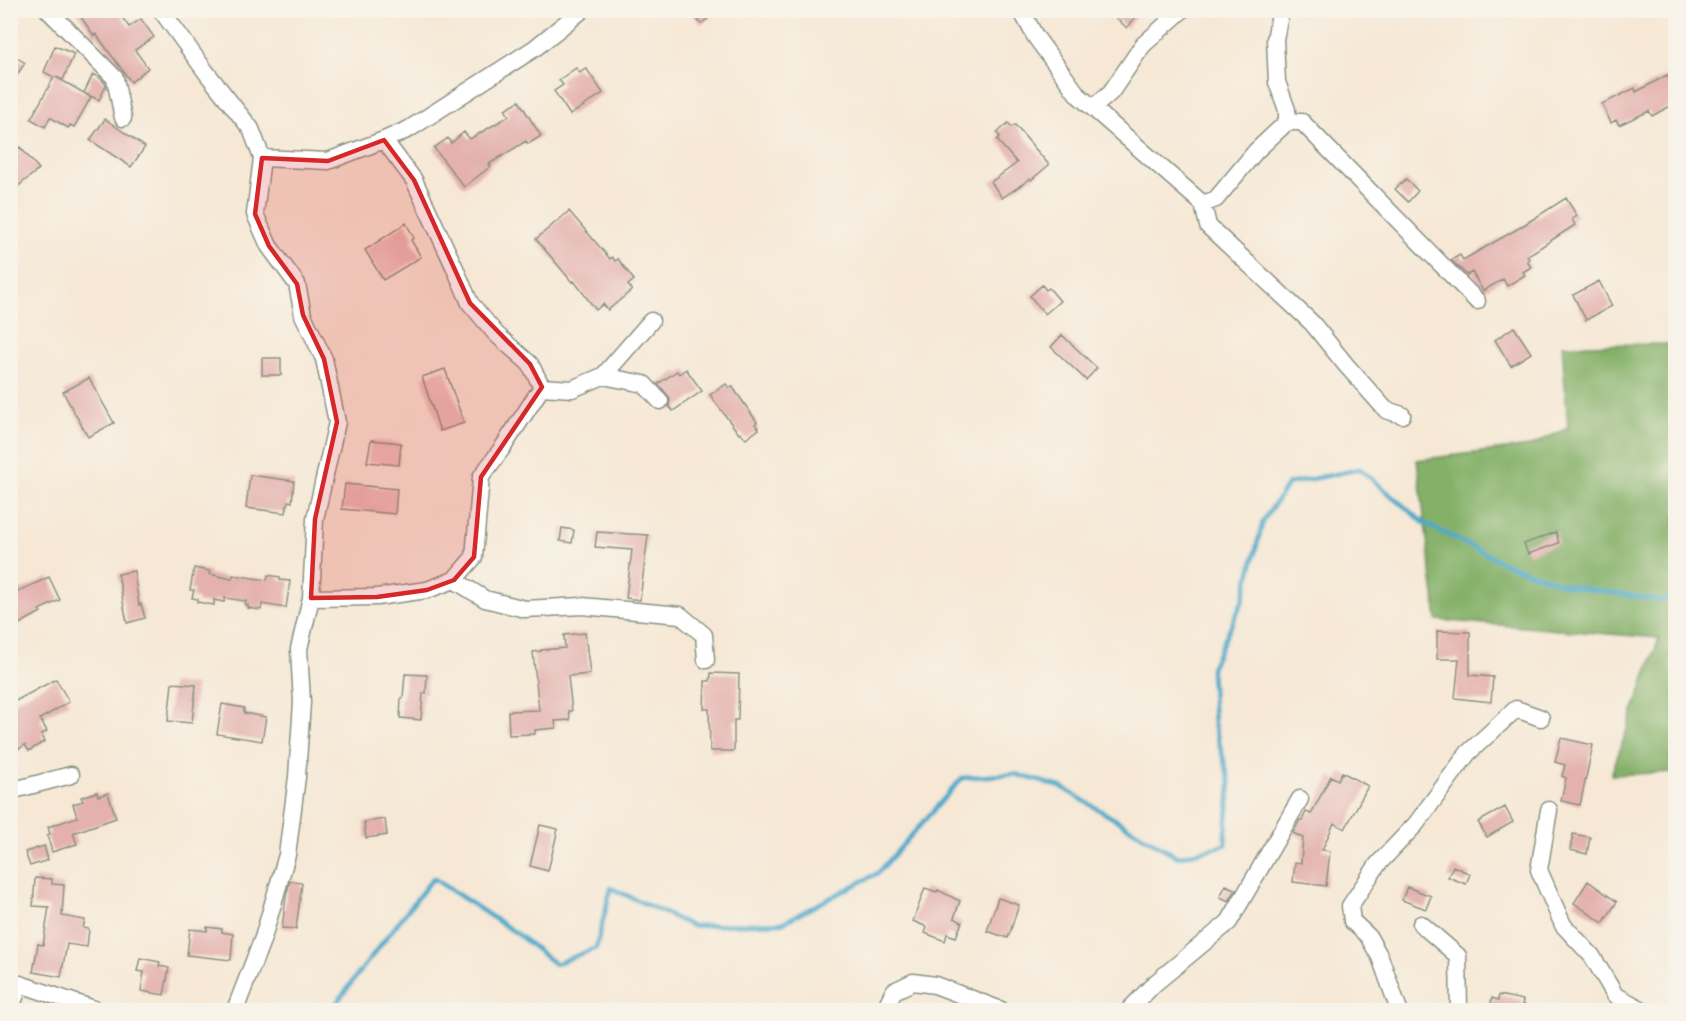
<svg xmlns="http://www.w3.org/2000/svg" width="1686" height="1021" viewBox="0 0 1686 1021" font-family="'Playpen Sans',sans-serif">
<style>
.forest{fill:#84b068;stroke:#52764e;stroke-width:1.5}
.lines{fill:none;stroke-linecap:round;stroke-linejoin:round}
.stream{stroke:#4ba9ca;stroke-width:4.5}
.building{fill:#e4b1ae}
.minor-casing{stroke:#8a9284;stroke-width:19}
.minor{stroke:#fff;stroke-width:16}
.marked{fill:#d62828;fill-opacity:0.2;stroke:#d62828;stroke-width:4.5;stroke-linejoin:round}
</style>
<rect width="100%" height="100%" fill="#f7f3e8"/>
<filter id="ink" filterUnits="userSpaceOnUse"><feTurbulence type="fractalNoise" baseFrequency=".0167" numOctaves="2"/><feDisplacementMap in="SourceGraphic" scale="12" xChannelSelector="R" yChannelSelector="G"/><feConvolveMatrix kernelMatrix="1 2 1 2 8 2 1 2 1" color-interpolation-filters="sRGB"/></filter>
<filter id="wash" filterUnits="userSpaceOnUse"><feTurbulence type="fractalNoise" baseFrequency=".008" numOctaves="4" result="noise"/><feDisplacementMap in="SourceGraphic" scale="24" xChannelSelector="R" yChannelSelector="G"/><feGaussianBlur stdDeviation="1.35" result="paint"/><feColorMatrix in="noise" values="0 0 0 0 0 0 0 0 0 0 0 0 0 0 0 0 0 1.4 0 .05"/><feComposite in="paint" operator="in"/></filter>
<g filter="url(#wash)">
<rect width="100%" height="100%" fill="#f6e8d5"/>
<!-- forest -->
<path class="forest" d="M1675,344V772L1611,775L1659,638L1437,620L1417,460L1530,446L1568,428L1562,345Z"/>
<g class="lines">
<!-- stream -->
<path class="stream" d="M331,1010L365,965L433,878L516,933L555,964L596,948L611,888L692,926L782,923L878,873L962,778L1015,774L1061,787L1178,857L1225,845L1230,783L1214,724L1211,668L1243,600L1263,521L1288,484L1360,469L1424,523L1508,565L1569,586L1663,601L1676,594"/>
</g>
<g id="blocks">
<!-- building -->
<path class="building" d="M76,10H117L129,27L141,19L154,37L135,50L148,68L131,82L96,34L94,36Z
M690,10H719L701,24Z
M1107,10H1141L1127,28Z
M55,46L74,54L63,80L56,77L91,97L74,127L70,125L68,128L50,117L45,127L31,119L54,77L44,72Z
M10,53L25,63L10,85Z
M576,68L580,73L586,68L603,93L570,115L554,91L563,85L559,80Z
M93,74L99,77L105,83L106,86L99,100L84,93Z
M1667,75L1676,90V103L1652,116L1649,111L1619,125L1616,120L1611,123L1602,104L1635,88L1636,92Z
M519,101L541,136L528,144L526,141L489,164L491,166L464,187L434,148L448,138L451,143L464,132L470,139L509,116L505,109Z
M105,119L145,147L131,167L90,140Z
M1008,123L1012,127L1015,125L1049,165L1031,180L1030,179L1002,198L991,182L1017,163L997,140L1000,137L997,133Z
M20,147L39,169L10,193V156Z
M1406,179L1418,191L1408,202L1395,189Z
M1566,198L1577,216L1572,219L1575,225L1527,256L1529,259L1527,261L1531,267L1523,272L1525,275L1507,286L1503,279L1483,291L1472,272L1467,275L1451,260L1460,255L1463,260L1519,228Z
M569,211L610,259L612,257L615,261L618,259L634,280L628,285L632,290L608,310L603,304L596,310L574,281L572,282L536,239Z
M406,223L414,238L411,240L421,257L383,280L365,250Z
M1599,281L1612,306L1586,320L1573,295Z
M1042,285L1046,290L1049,288L1060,301L1045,314L1030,296Z
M1514,327L1531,353L1511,366L1495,340Z
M1062,335L1097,368L1086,380L1051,347Z
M262,358H281V375H262Z
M445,369L464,423L440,431L422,377Z
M686,369L702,391L673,411L669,406L670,398L658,384L677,371L679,374Z
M89,378L114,423L88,437L63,392Z
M726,384L729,388L732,386L757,422L755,424L759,429L746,439L741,433L739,434L710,395Z
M371,440L401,443L399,465L367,462Z
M250,475L294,481L292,502L288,501L286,513L246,508Z
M345,484L397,489L395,514L342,509Z
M562,528L574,530L572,543L560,541Z
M597,532L648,535L640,600L626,598L632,550L595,547Z
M1556,532L1559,543L1528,554L1524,544Z
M194,568L210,571L209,574L232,579L233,575L267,580L268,575L280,577V580L290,581L286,608L262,604L261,610L248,608V605H245L246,601L225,598L224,602L214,600V605L197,602L198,599L192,598L194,590H190Z
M134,571L139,605L141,604L145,618L127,623L118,574Z
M49,577L60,600L39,610L41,612L10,629V595Z
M1437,631L1470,632V675L1493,677L1491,702L1455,698L1459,659H1437Z
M585,633L590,674L568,676L572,711H569L570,720L555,721L556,728L535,730V734L509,735L508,711L539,710L533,652L541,651V650L565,648L564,635Z
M711,673L739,674L738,720H734V751H710L709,709H704L705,681H710Z
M405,674L427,675L426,693H423L421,720L400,718L401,698H403Z
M56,679L69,702L40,719L47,731L41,735L45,741L29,751L25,745L19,749L10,736V704Z
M172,683L196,685L192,723L168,721Z
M222,704L244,708V713L266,717L262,741L217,734Z
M1561,738L1593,745L1580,805L1561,801L1566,778L1562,776L1565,765L1555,762Z
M1342,772L1368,786L1345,829L1334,823L1322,850L1330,851L1326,886L1293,882L1295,862L1301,863L1303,838L1293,833L1294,831L1300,820H1302L1306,812L1311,814L1331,776L1338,780Z
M97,792L98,796L108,793L116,818L73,833L77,844L52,852L47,835L50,834L48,827L77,817L73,804L83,801L81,797Z
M1505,807L1513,822L1487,837L1478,822Z
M385,819L387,835L366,838L364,822Z
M540,825L558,829L548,871L530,866Z
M1573,834L1590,837L1587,854L1570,850Z
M44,846L48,860L30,866L25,852Z
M1453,866L1470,874L1466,884L1448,877Z
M35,878L52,879V884L64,885L62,916L85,920L83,928L89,929L87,947L67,944L61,977L33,972L38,944L43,945L49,907L33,906Z
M290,881L302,883L296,929L282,928L286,896Z
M1588,881L1617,902L1603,923L1574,903Z
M1226,885L1236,890L1229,901L1220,897Z
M1407,887L1431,896L1426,909L1402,900Z
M925,888L937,892L938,890L960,901L954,918L962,922L956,937L947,934L945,941L925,933L927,927L913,921Z
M998,898L1019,905L1008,938L987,931Z
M207,927L222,929V932L233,934L231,960L187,955L190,929L207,931Z
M140,958L160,962L159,966L169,968L164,995L141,991L144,972L137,971Z
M1499,995L1523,1000L1522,1005H1525L1524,1011H1489L1492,998L1498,1000Z"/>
</g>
</g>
<g filter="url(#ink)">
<use href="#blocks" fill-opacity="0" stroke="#8a9284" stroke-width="1.5"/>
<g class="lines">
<!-- minor casing -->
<g class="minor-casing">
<path id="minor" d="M48,10L115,78L123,118
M161,10L206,72L251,129L262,158L255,214L269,246L297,284L303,315L324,359L337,422L315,519L311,598L299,649L302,702L297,777L287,855L263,938L235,1010
M1021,10L1035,36L1078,95L1203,204L1216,199L1256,151L1287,122H1302L1477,301
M1281,10L1275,39L1277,82L1287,110V122
M1093,108L1111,92L1143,45L1182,10
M384,140L414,180L454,266L470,303L496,334L530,364L542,387L572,389L603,376L651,321
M262,158L328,161L384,140L409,129L535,48L582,10
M1203,204L1208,226L1312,323L1346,365L1386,410L1402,415
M603,376L644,384L660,401
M454,580L485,599L525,609L582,606L680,615L704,635L706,660
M311,598L377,597L427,590L454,580L474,557L481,477L503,447L542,387
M10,791L71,775
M1549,810L1539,870L1563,925L1592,956L1615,995L1643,1010
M1421,924L1458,956L1459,1010
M10,982L20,984L97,1010
M10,1010L20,984
M884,1010L894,991L913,982L935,985L1001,1010
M1129,1010L1154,984L1229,922L1300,799
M1399,1010L1380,957L1368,936L1352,921L1350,906L1378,864L1416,824L1468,753L1516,709L1541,718"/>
</g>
<!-- minor -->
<use href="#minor" class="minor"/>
</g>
</g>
<!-- marked area -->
<path class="marked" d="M384,140L414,180L470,303L530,364L542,387L481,477L474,557L454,580L427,590L377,597L311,598L315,519L337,422L324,359L303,315L297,284L269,246L255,214L262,158L328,161Z"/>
<!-- margin -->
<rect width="1686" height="1021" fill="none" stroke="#f7f3e8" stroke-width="36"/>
</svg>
